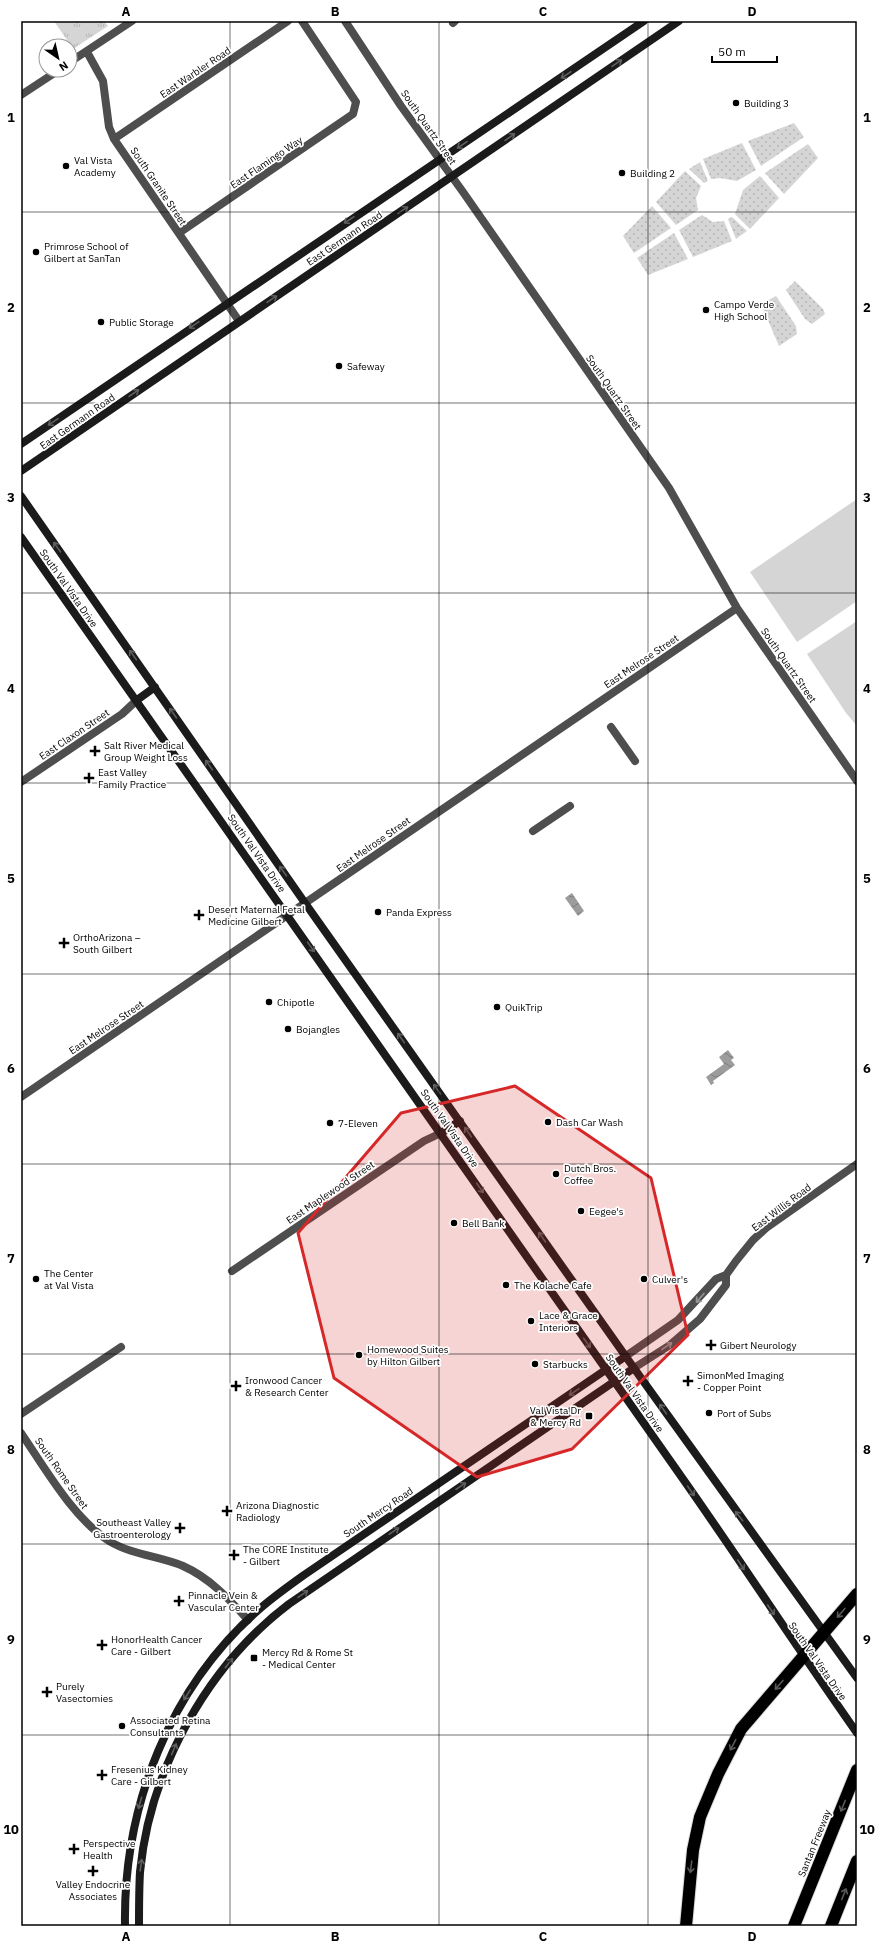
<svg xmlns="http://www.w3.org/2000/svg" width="878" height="1947" viewBox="0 0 878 1947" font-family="'IBM Plex Sans',sans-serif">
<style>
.grass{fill:url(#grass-dots)}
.park{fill:url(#park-tufts)}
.garden{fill:#d5d5d5}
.water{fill:url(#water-waves)}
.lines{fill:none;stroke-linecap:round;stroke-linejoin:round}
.motorway-casing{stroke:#dbdbdb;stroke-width:14}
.minor{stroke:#4e4e4e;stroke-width:8}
.tertiary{stroke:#4e4e4e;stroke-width:8}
.secondary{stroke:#1b1b1b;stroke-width:8}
.motorway{stroke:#000;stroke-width:12}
.oneway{stroke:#5f5f5f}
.oneway2{stroke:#959595}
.oneway3{stroke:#595959}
.marked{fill:#d62828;fill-opacity:0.2;stroke:#d62828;stroke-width:3;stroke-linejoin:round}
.grid{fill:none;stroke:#000;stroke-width:1;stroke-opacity:0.55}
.poi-dot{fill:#000;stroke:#fff;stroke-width:1.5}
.labels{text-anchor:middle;stroke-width:3.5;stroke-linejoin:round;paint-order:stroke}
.street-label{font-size:10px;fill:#000;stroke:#fff}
.poi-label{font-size:10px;fill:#000;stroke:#fff;text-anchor:start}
.neatline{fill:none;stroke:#000;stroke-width:1.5}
.grid-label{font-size:13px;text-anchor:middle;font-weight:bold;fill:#000}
</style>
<defs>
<pattern id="grass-dots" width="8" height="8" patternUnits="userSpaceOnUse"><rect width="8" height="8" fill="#d5d5d5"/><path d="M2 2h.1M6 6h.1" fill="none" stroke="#b5b5b5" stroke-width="1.8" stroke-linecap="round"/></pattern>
<pattern id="park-tufts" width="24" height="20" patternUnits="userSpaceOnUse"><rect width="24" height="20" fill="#d5d5d5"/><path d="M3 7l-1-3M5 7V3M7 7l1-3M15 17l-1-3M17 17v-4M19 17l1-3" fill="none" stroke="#b5b5b5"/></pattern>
<pattern id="water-waves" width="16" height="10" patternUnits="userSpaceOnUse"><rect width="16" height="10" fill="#9c9c9c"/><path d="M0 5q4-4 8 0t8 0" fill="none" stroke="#7d7d7d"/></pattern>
</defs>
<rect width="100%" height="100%" fill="#fff"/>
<!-- grass -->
<path class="grass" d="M794,123L804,137L761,166L748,141Z
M742,143L756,170L737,181L720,178L711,179L703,159Z
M808,144L818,158L784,194L765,173Z
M700,162L708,181L704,183L689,169Z
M685,171L701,186L696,198L698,210L676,225L656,202Z
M760,176L779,198L750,229L735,214L743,190Z
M652,206L671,228L634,253L623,236Z
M702,215L713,222L724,221L732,241L693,257L679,230Z
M732,217L747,231L736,239L728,219Z
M674,233L688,259L648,275L637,258Z
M795,281L823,309L825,314L812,324L805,319L786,290Z
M776,296L796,326L797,334L779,346L761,304Z"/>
<!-- park -->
<path class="park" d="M54,21H104L108,26L73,49Z"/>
<!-- garden -->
<path class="garden" d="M857,499V601L797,642L750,572Z
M857,621V726L846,713L807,654Z"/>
<!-- water -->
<path class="water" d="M572,893L584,911L578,916L565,898Z
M728,1050L734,1058L731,1060L735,1065L713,1081L714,1083L711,1085L706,1077L724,1064L719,1057Z"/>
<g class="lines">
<!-- motorway casing -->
<g class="motorway-casing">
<path id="motorway" d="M686,1926L693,1850L700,1817L718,1774L741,1729L857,1594
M794,1926L857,1770
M831,1926L857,1861"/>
</g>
<!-- minor -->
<path class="minor" d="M453,23L455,21
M87,52L103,81L109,127L114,139L239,321
M70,62L132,21
M21,95L59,70
M114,139L288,21
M179,233L353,114L356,102L302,21
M611,727L635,761
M21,782L122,714L137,700
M533,831L570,806
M232,1271L424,1141L441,1133
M21,1414L121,1347"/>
<!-- tertiary -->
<path class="tertiary" d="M345,21L401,106L463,192L669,488L737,608L857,781
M21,1097L737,608
M626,1356L678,1320L716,1279L726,1275
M634,1368L670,1345L700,1319L726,1285V1275L736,1261L753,1240L766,1228L857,1164
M21,1433C45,1468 73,1518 109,1541C132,1555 159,1556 183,1566C210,1578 229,1599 248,1620"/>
<!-- secondary -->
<path class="secondary" d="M21,444L644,21
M21,471L679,21
M21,496L305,903L641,1378L857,1678
M21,537C242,851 463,1165 683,1479C742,1563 798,1649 857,1733
M137,700L155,687
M441,1133L460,1121
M125,1926C123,1806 170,1685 263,1606C276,1595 290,1585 304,1575L626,1356
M139,1926C139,1908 139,1890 140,1872C150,1769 207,1666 289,1604L634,1368"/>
<!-- motorway -->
<use href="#motorway" class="motorway"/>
</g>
<!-- one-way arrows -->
<defs><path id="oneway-shaft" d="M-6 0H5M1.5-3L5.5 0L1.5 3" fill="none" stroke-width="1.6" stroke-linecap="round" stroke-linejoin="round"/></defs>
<g class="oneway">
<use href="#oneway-shaft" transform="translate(617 63) rotate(-34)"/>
<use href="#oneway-shaft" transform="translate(566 75) rotate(146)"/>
<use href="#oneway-shaft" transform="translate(510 137) rotate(-35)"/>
<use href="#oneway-shaft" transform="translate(462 145) rotate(146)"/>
<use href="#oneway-shaft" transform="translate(403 210) rotate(-34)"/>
<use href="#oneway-shaft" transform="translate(349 220) rotate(146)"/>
<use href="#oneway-shaft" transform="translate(272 299) rotate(-34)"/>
<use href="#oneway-shaft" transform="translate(194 325) rotate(146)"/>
<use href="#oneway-shaft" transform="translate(134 393) rotate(-35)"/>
<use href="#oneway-shaft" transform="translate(53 422) rotate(146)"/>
<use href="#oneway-shaft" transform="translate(57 547) rotate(-125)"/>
<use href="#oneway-shaft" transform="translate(133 655) rotate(-125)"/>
<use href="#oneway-shaft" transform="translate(173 713) rotate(-125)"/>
<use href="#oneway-shaft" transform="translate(209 765) rotate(-125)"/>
<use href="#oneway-shaft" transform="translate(283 871) rotate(-125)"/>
<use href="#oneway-shaft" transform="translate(311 947) rotate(55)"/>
<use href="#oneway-shaft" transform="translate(401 1038) rotate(-125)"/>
<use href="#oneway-shaft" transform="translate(437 1089) rotate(-125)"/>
<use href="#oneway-shaft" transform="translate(468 1132) rotate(-125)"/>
<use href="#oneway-shaft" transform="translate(480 1188) rotate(55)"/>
<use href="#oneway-shaft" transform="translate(542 1237) rotate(-125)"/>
<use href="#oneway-shaft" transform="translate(587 1343) rotate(55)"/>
<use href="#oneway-shaft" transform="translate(574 1392) rotate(146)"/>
<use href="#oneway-shaft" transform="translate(663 1409) rotate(-125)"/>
<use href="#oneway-shaft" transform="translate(461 1486) rotate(-34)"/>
<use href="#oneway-shaft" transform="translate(691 1491) rotate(55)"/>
<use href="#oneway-shaft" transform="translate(739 1516) rotate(-128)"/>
<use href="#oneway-shaft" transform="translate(394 1531) rotate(-34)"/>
<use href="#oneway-shaft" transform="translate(741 1565) rotate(57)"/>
<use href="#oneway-shaft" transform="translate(303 1594) rotate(-35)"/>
<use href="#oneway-shaft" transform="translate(771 1610) rotate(56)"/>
<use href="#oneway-shaft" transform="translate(229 1663) rotate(-51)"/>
<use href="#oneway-shaft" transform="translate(187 1695) rotate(123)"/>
<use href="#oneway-shaft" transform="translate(174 1749) rotate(-67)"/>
<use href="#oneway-shaft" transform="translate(140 1803) rotate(106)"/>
<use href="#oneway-shaft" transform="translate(141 1865) rotate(-82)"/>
</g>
<g class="oneway2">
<use href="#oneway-shaft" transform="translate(700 1298) rotate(131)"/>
<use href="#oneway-shaft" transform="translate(667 1346) rotate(-35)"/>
</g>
<g class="oneway3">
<use href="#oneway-shaft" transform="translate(841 1613) rotate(131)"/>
<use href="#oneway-shaft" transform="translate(779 1685) rotate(131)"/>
<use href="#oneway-shaft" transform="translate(733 1745) rotate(118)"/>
<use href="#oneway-shaft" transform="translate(843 1806) rotate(112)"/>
<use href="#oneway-shaft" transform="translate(691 1867) rotate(97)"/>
<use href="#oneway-shaft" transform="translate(844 1894) rotate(-68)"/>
</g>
<!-- marked area -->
<path class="marked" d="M515,1086L651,1178L688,1335L572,1449L477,1477L334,1378L298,1233L401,1113Z"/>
<!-- grid -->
<path class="grid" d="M230,21V1926M439,21V1926M648,21V1926M21,212H857M21,403H857M21,593H857M21,783H857M21,974H857M21,1164H857M21,1354H857M21,1544H857M21,1735H857"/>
<!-- markers -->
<g class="poi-dot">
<circle cx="736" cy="103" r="4"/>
<circle cx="66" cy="166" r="4"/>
<circle cx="622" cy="173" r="4"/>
<circle cx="36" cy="252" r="4"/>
<circle cx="706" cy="310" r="4"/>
<circle cx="101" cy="322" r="4"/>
<circle cx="339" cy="366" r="4"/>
<path d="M93 745h4v4h4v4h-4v4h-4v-4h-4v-4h4z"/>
<path d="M87 772h4v4h4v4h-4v4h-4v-4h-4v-4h4z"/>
<circle cx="378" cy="912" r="4"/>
<path d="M197 909h4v4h4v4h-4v4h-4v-4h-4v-4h4z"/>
<path d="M62 937h4v4h4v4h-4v4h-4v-4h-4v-4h4z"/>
<circle cx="269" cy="1002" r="4"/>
<circle cx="497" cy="1007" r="4"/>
<circle cx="288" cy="1029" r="4"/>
<circle cx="548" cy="1122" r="4"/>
<circle cx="330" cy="1123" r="4"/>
<circle cx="556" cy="1174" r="4"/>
<circle cx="581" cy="1211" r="4"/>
<circle cx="454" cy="1223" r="4"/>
<circle cx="36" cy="1279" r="4"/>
<circle cx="644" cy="1279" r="4"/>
<circle cx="506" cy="1285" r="4"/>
<circle cx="531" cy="1321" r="4"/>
<path d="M709 1339h4v4h4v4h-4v4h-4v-4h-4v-4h4z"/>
<circle cx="359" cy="1355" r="4"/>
<circle cx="535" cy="1364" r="4"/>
<path d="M686 1375h4v4h4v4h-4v4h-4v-4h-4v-4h4z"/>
<path d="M234 1380h4v4h4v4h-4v4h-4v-4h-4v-4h4z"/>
<circle cx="709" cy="1413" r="4"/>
<rect x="585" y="1412" width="8" height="8" rx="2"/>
<path d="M225 1505h4v4h4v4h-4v4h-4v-4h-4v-4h4z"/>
<path d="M178 1522h4v4h4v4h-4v4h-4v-4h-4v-4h4z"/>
<path d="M232 1549h4v4h4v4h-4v4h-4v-4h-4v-4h4z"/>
<path d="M177 1595h4v4h4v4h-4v4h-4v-4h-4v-4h4z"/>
<path d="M100 1639h4v4h4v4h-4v4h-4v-4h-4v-4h4z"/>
<rect x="250" y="1654" width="8" height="8" rx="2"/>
<path d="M45 1686h4v4h4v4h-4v4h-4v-4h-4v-4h4z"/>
<circle cx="122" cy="1726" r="4"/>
<path d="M100 1769h4v4h4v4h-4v4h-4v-4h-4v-4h4z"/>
<path d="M72 1843h4v4h4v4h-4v4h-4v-4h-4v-4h4z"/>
<path d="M91 1865h4v4h4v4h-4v4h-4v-4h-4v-4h4z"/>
</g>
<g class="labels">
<!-- street labels -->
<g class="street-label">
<text transform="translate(195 72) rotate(-34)" y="4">East Warbler Road</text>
<text transform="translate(429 127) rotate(55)" y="4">South Quartz Street</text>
<text transform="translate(266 162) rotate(-34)" y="4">East Flamingo Way</text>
<text transform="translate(159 186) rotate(56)" y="4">South Granite Street</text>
<text transform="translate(344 238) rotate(-34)" y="4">East Germann Road</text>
<text transform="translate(614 392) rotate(55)" y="4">South Quartz Street</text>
<text transform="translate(77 421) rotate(-35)" y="4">East Germann Road</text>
<text transform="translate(69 588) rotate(55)" y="4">South Val Vista Drive</text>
<text transform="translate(641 661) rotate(-34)" y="4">East Melrose Street</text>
<text transform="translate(789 665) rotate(55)" y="4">South Quartz Street</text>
<text transform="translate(74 734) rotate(-34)" y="4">East Claxon Street</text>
<text transform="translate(373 844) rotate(-35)" y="4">East Melrose Street</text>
<text transform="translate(257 853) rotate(55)" y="4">South Val Vista Drive</text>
<text transform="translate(106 1027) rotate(-34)" y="4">East Melrose Street</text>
<text transform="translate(450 1128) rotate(55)" y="4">South Val Vista Drive</text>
<text transform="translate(330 1192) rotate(-34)" y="4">East Maplewood Street</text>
<text transform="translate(781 1207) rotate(-37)" y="4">East Willis Road</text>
<text transform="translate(635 1393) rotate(55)" y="4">South Val Vista Drive</text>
<text transform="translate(62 1473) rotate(55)" y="4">South Rome Street</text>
<text transform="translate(378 1512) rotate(-34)" y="4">South Mercy Road</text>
<text transform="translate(818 1661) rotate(55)" y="4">South Val Vista Drive</text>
<text transform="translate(814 1843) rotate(-68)" y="4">Santan Freeway</text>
</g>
<!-- poi labels -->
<g class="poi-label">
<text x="744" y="107">Building 3</text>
<text x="74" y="164">Val Vista<tspan x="74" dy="12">Academy</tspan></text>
<text x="630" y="177">Building 2</text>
<text x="44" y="250">Primrose School of<tspan x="44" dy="12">Gilbert at SanTan</tspan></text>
<text x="714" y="308">Campo Verde<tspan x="714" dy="12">High School</tspan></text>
<text x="109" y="326">Public Storage</text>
<text x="347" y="370">Safeway</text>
<text x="104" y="749">Salt River Medical<tspan x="104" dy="12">Group Weight Loss</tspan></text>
<text x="98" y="776">East Valley<tspan x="98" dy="12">Family Practice</tspan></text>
<text x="208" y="913">Desert Maternal Fetal<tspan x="208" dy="12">Medicine Gilbert</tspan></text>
<text x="386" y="916">Panda Express</text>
<text x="73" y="941">OrthoArizona –<tspan x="73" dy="12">South Gilbert</tspan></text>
<text x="277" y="1006">Chipotle</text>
<text x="505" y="1011">QuikTrip</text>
<text x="296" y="1033">Bojangles</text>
<text x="556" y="1126">Dash Car Wash</text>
<text x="338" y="1127">7-Eleven</text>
<text x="564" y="1172">Dutch Bros.<tspan x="564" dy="12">Coffee</tspan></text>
<text x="589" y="1215">Eegee's</text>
<text x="462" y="1227">Bell Bank</text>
<text x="44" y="1277">The Center<tspan x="44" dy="12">at Val Vista</tspan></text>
<text x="652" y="1283">Culver's</text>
<text x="514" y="1289">The Kolache Cafe</text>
<text x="539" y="1319">Lace &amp; Grace<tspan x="539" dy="12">Interiors</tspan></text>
<text x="720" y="1349">Gibert Neurology</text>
<text x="367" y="1353">Homewood Suites<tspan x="367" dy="12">by Hilton Gilbert</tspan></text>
<text x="543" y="1368">Starbucks</text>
<text x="697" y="1379">SimonMed Imaging<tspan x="697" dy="12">- Copper Point</tspan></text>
<text x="245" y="1384">Ironwood Cancer<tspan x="245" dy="12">&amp; Research Center</tspan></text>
<text x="581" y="1414" text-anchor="end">Val Vista Dr<tspan x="581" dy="12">&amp; Mercy Rd</tspan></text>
<text x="717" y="1417">Port of Subs</text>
<text x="236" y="1509">Arizona Diagnostic<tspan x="236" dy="12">Radiology</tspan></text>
<text x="171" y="1526" text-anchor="end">Southeast Valley<tspan x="171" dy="12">Gastroenterology</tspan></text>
<text x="243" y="1553">The CORE Institute<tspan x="243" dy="12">- Gilbert</tspan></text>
<text x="188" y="1599">Pinnacle Vein &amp;<tspan x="188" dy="12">Vascular Center</tspan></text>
<text x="111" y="1643">HonorHealth Cancer<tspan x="111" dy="12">Care - Gilbert</tspan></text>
<text x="262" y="1656">Mercy Rd &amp; Rome St<tspan x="262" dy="12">- Medical Center</tspan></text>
<text x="56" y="1690">Purely<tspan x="56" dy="12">Vasectomies</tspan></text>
<text x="130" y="1724">Associated Retina<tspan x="130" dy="12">Consultants</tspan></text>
<text x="111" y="1773">Fresenius Kidney<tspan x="111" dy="12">Care - Gilbert</tspan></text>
<text x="83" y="1847">Perspective<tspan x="83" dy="12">Health</tspan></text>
<text x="93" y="1888" text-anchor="middle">Valley Endocrine<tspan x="93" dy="12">Associates</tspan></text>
</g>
</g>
<!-- border -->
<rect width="878" height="1947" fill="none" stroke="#ffffff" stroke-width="44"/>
<!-- north arrow -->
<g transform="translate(58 58) rotate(146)"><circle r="19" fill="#ffffff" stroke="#999999"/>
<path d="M0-3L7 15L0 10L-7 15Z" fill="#000000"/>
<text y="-6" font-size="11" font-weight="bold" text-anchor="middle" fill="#000000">N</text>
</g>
<!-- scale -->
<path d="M712 56v6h65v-6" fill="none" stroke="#000000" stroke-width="2"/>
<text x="718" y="56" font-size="12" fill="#000000" stroke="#ffffff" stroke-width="3" paint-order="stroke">50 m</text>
<rect x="22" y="22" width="834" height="1903" class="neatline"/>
<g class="grid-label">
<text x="126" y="16">A</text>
<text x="335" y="16">B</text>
<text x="543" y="16">C</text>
<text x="752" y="16">D</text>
<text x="11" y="122">1</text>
<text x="867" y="122">1</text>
<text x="11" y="312">2</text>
<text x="867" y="312">2</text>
<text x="11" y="502">3</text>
<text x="867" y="502">3</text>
<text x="11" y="693">4</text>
<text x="867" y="693">4</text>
<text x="11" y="883">5</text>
<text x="867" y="883">5</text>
<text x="11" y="1073">6</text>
<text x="867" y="1073">6</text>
<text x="11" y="1263">7</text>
<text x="867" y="1263">7</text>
<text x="11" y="1454">8</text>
<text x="867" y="1454">8</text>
<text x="11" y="1644">9</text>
<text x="867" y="1644">9</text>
<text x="11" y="1834">10</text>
<text x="867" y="1834">10</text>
<text x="126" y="1941">A</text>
<text x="335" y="1941">B</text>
<text x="543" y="1941">C</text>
<text x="752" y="1941">D</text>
</g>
</svg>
